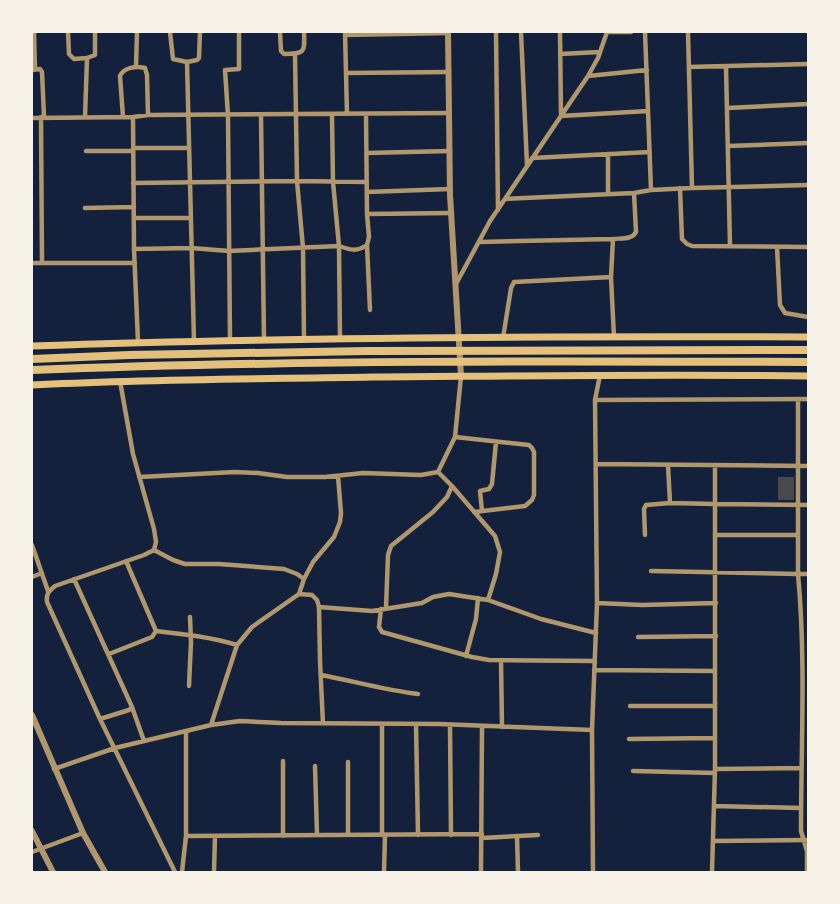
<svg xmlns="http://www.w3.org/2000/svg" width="840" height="904" viewBox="0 0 840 904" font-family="Poppins,sans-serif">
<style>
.building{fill:#48494c}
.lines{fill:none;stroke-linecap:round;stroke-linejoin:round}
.minor{stroke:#b1986c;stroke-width:4.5}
.tertiary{stroke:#b1986c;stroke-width:6}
.secondary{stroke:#e5c07b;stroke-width:7}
.trunk{stroke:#e5c07b;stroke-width:8}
</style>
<rect width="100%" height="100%" fill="#14213d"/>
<!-- building -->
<path class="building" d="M778,477H794V500H778Z"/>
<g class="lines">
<!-- minor -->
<path class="minor" d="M34,32L35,68
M68,32L69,54L74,59L87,58L95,55V32
M170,32L173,59L187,62L197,60L199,58L200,32
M280,32L281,51L284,54C305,54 305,52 304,32
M345,32L347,114
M496,32L498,210
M521,32L527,165
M560,32L561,116L648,111
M607,32H631
M645,32L651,190
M688,32L692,188
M345,35L448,33
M295,54L297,181L303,248L304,339
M560,54L600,52
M187,62L194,341
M136,67L137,32
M689,67L808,64
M726,67L730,246
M32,70L40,69L42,72L44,116
M346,73L449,72
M588,76L647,70
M727,108L808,104
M261,115L264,340
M332,115L333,182L339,246L340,339
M41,117L42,263
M85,117L87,58
M123,117L120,76C124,67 136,66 145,68L147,75L148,115
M133,117L134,249L138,342
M32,118L133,117L148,115L449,113
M728,146L808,143
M133,148H189
M86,151H133
M367,153L450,151
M608,154V194
M532,158L650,152
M133,183L297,181L367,182
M680,188L682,239L687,244L692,246L808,247
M367,192L450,189
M505,199L634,193L651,190L692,188L808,185
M85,208L134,207
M367,214L452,213
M134,218H190
M479,242L613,239
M367,245L370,310
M777,247L780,305L785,313L808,317
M134,249L191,248L229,251L339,246C350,250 357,252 367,245L369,237L367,214L366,114
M32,263H135
M456,284L490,221L588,76L598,58L607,32
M614,337L611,277L613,239C621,238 632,240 636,232L634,193
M503,338L511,288L514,282L611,277
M230,341L228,116L225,70L239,69V32
M120,381L133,454L154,529L156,542L154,550L144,555L55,586C49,591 46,593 47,602L100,719L175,872
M595,400L808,399
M455,437L529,445L532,448L534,452V495L532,500L525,506L474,512
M596,464L808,466
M438,472L452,486L495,536L500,552L496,574L488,600
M139,477L235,472L258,473L287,477H325L363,473L421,475L438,472L455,437L461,376
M670,503L715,504V465
M482,511L480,491L489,489L492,484L496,442
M645,535L644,509L646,505L670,503L668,465
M716,535H797
M32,545L48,591
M154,550L173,560L185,564H219L284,569L297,574L304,579
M651,571L798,574V399
M32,577L42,573
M74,579L132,707L129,710L100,719
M299,594L312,595L317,600L319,607L320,661L323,724
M597,603L642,605L716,603
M319,607L372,611L422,603L433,597L449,594L488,600L541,619L596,633
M386,608L388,555L391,546L433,512L447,497L452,486
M381,609L379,627L382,632L472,657L489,660L595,661
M156,631C183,634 211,637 237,645
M638,637L716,636
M109,654L152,637L156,631L126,561
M466,656L476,619L478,598
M501,660L502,727
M594,670L715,671V504L808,505
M715,671V769L801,768
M321,675C353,681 385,690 418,694
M189,686L191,642L190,617
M630,706H715
M132,707L144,741
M416,724L418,835
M211,725L237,645L252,627L299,594L304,579L313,562L334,537L340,522L341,513L338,476
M450,725L451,835
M629,739L715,738
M348,762V835
M315,766L317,835
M54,769L115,748L211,725L240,721L281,723L439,724L592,730
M633,771L715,773
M714,806L801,808
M382,835V724
M186,836L482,834
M283,836V761
M517,836L518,872
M482,838L538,835
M713,841L808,840
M32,852L83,833
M182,872L186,836V731
M214,872L215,836
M384,872L385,835
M481,872L482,726
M593,872L592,730L597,603L595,400L600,375
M712,872L715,769
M807,872V851L801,831C801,746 806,659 798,574H808"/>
<!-- tertiary -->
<path class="tertiary" d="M448,32L450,195L461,376
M32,715L83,833L105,872
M32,831L53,872"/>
<!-- secondary -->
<path class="secondary" d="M32,346C290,337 550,336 808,337
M32,385C145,379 259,379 372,377C518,376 663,374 808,376"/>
<!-- trunk -->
<path class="trunk" d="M32,359L129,355L367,351L808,350
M32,370C290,360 550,361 808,362"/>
</g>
<!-- border -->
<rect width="840" height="904" fill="none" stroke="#f6f1e7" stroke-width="66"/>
</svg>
